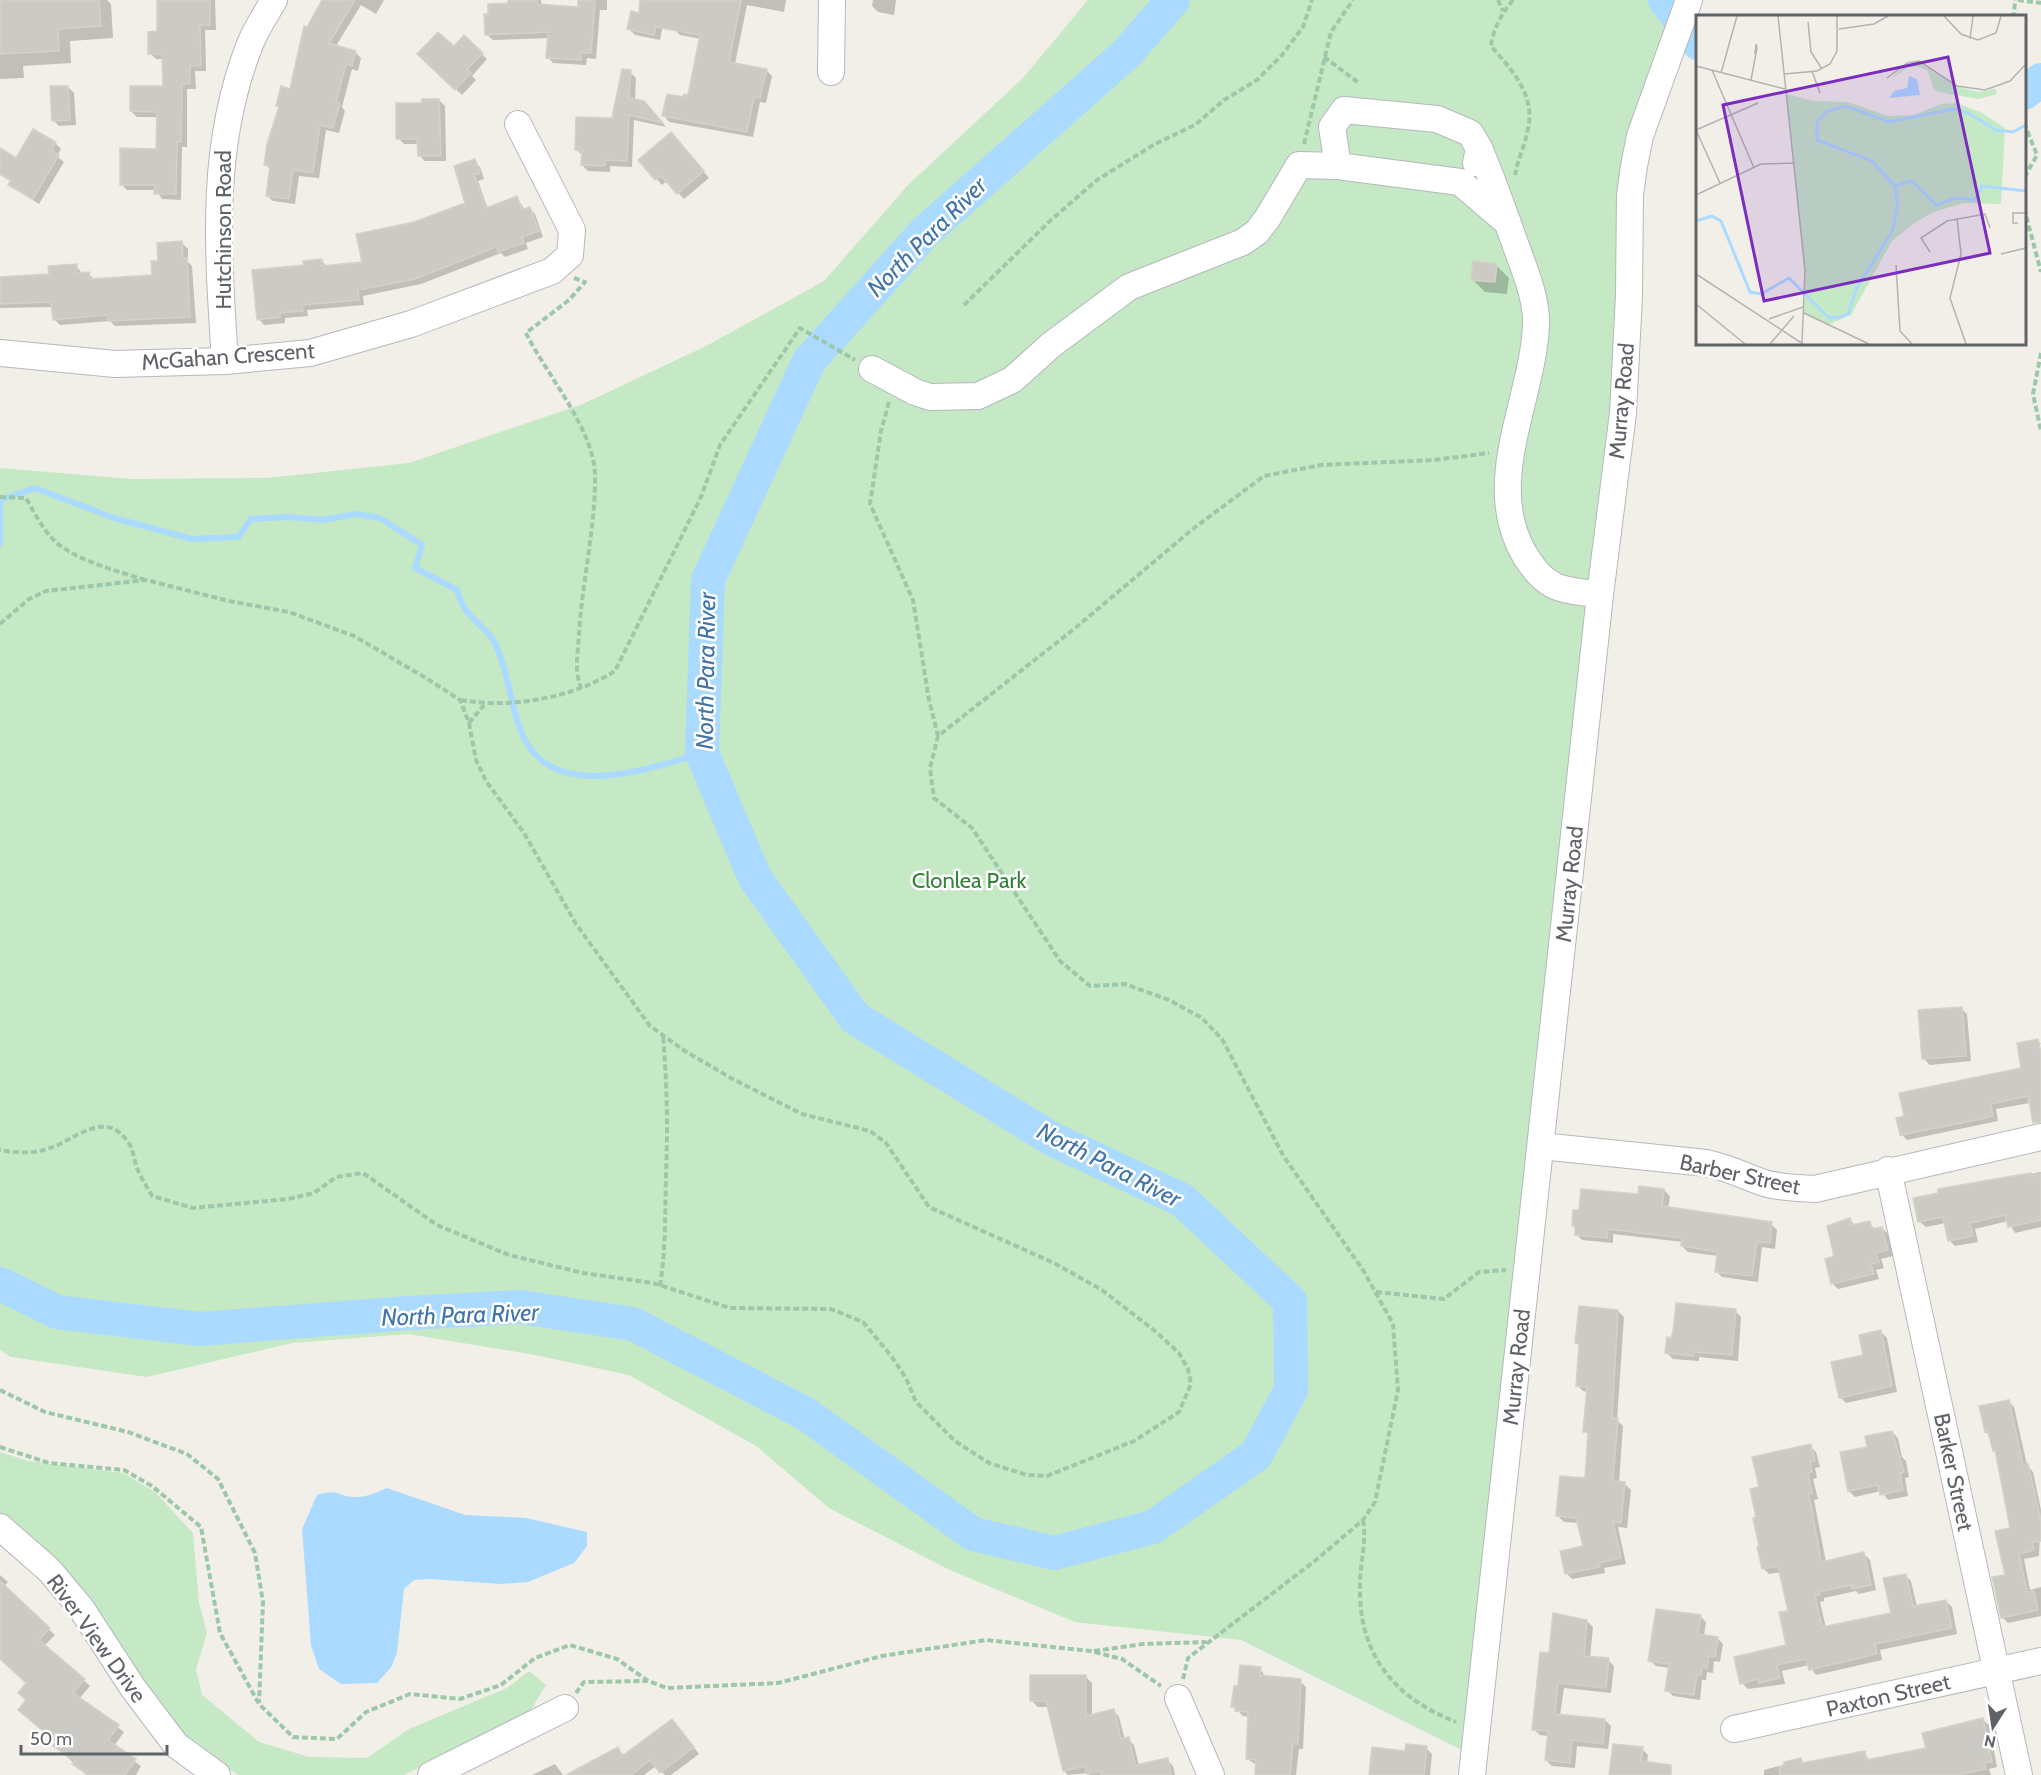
<svg xmlns="http://www.w3.org/2000/svg" width="2041" height="1775" viewBox="0 0 2041 1775" font-family="Cabin,sans-serif">
<style>
.green{fill:#c5e8c5}
.water{fill:#aadaff}
.shadow{fill:#0003}
.lines{fill:none;stroke-linecap:round;stroke-linejoin:round}
.stream{stroke:#aadaff;stroke-width:6}
.river{stroke:#aadaff;stroke-width:34}
.building{fill:#cccac5;stroke:#d6d1c6;stroke-width:1.5}
.minor-casing{stroke:#b5b8bc;stroke-width:28}
.path{stroke:#9cc7a9;stroke-width:4;stroke-dasharray:6 3;stroke-linecap:butt}
.minor{stroke:#fff;stroke-width:26}
.labels{text-anchor:middle;stroke-width:5;stroke-linejoin:round;paint-order:stroke}
.street-label{font-size:22px;fill:#5f6368;stroke:#fff}
.park-label{font-size:22px;fill:#348238;stroke:#fff}
.water-label{font-size:24px;font-style:italic;fill:#4174aa;stroke:#fff}
.inset-river{fill:none;stroke:#aadaff;stroke-width:3}
.inset-road{fill:none;stroke:#b3b3b1;stroke-width:1.5}
.view{fill:#7b2cbf;fill-opacity:0.15;stroke:#7b2cbf;stroke-width:3}
.inset-edge{fill:none;stroke:#5f6368;stroke-width:3}
</style>
<rect width="100%" height="100%" fill="#f1efe8"/>
<!-- green -->
<path class="green" d="M1088,0H1689L1640,136L1629,295L1474,1756L1241,1640L1075,1622L950,1570L829,1508L756,1446L629,1375L530,1354L408,1334L292,1343L147,1377L11,1357L0,1350V468L131,479L267,478L409,463L583,404L706,346L824,281L909,184L1023,78Z
M0,1452L28,1461L123,1473L155,1492L193,1533L199,1603L207,1633L196,1669L202,1695L259,1742L309,1757L367,1758L409,1729L507,1688L529,1671L546,1685L527,1716L404,1775H239L208,1757L175,1729L0,1514Z"/>
<!-- water -->
<path class="water" d="M387,1488L465,1515L526,1518L587,1532V1546L574,1563L528,1582L501,1584L430,1579L414,1580L404,1589L397,1652L392,1666L377,1683L341,1684L319,1669L311,1645L302,1529L317,1495C340,1488 335,1496 354,1497C365,1498 377,1492 387,1488Z"/>
<!-- shadow -->
<path class="shadow" d="M0,0H107L111,4L113,38L70,41L71,63L23,66L24,78L0,79Z
M158,0H215L216,30H205L206,71H195L196,89H187V147H182L181,200L162,199L156,190H127L121,184L158,150V117H137L131,111L164,88V59H156L150,53L159,33Z
M324,0H384L376,14L361,5L336,46L355,52L361,58L358,71L352,69L342,107L345,111L339,133L326,130L319,178L299,176L295,204L273,201L267,196L271,170L266,165L291,91L307,28Z
M510,0H541L542,6L580,9V0H607V10H600L596,59L587,58L586,65L553,63L548,57L549,38L493,40L487,35L510,4Z
M680,0H786L784,12L747,5L735,64L766,70L772,76L766,103L760,102L753,137L669,122L664,116L689,96L701,39L680,35L674,29Z
M873,0H896L894,15L878,12L872,6Z
M663,24L660,40L635,35L629,29Z
M464,37L487,59L472,76L476,80L462,95L419,54L454,48Z
M630,72L636,78L635,100L650,109L666,127L634,120L632,167L610,166V172L588,171L582,165L583,156L577,150L613,120Z
M68,87L74,93L76,125L59,126L53,120Z
M439,100L445,106L446,161H425L419,155V144H404L398,138L423,104Z
M677,140L709,178L684,199L667,181L662,185L640,160Z
M55,143L61,149L57,156L64,162L39,204L16,190L10,185L12,182L0,175V150L17,160Z
M474,161L480,167L484,179L478,181L488,209L517,198L525,210L530,209L535,214L543,237L526,243L528,249L505,257L501,253L421,284L363,296L364,305L307,310L308,316L285,318V323L264,325L259,319L305,267L321,260L327,267L363,263L415,224L467,204Z
M182,243L188,249V262L192,266L196,323L115,326L110,321L60,325L54,319L53,307L0,308V279L50,276L76,265L82,274H88L95,280L153,276L159,262Z
M1496,265L1509,278L1507,294L1485,292L1472,279Z
M1961,1008L1967,1014L1971,1061L1930,1065L1924,1059Z
M2037,1040L2041,1044L2038,1045L2041,1060V1101L1996,1109L1998,1121L1907,1140L1901,1134L2022,1069Z
M2041,1172V1227L2015,1233L2008,1221L1975,1229L1978,1242L1955,1246L1949,1240L1946,1223L1926,1227L1920,1222L1915,1199L1962,1186L1964,1188Z
M1664,1190L1670,1196L1668,1209L1771,1224L1777,1230L1775,1249L1762,1247L1758,1282L1722,1277L1716,1271L1718,1256L1688,1252L1682,1246L1683,1242L1613,1234V1243L1582,1240L1576,1234L1577,1229L1573,1225L1640,1195Z
M1850,1220L1856,1226L1869,1223L1876,1230L1882,1228L1888,1234L1893,1256L1881,1259L1884,1268L1876,1270L1879,1279L1838,1289L1832,1283L1836,1258Z
M1618,1311L1624,1317L1617,1420L1623,1426L1619,1483L1625,1484L1631,1490L1627,1528L1618,1527L1626,1564L1604,1568L1605,1573L1572,1579L1566,1573L1584,1547L1579,1523L1564,1522L1558,1516L1586,1480L1590,1436L1585,1432L1588,1392L1583,1391L1577,1385L1580,1346L1576,1342Z
M1735,1311L1741,1317L1738,1361L1699,1357V1361L1673,1359L1667,1353L1672,1339Z
M1881,1332L1887,1338L1897,1392L1846,1403L1840,1397Z
M2008,1401L2014,1407L2027,1465L2033,1472L2041,1510L2039,1556L2024,1559L2030,1590L2041,1587V1616L2008,1623L2002,1617L2012,1529L1997,1453L1986,1431Z
M1892,1432L1898,1438L1902,1457L1906,1461L1909,1477L1905,1478L1908,1496L1888,1500L1881,1491L1855,1497L1849,1491L1869,1448Z
M1810,1446L1816,1452L1820,1467L1815,1468L1817,1478L1813,1479L1818,1499L1814,1500L1826,1562L1864,1554L1870,1560L1876,1590L1859,1594L1856,1591L1824,1598V1601L1820,1602L1826,1628L1892,1614L1905,1575L1911,1581L1917,1607L1946,1601L1952,1607L1957,1634L1880,1650L1882,1660L1816,1675L1809,1665L1782,1671L1785,1684L1748,1689L1742,1683L1788,1646L1789,1612L1781,1572L1769,1574L1763,1568L1758,1518L1761,1488Z
M0,1575L8,1582L4,1587L55,1635L44,1646L90,1686L79,1699L124,1732L114,1746L141,1766L136,1775H87L55,1746L57,1742L28,1700V1683L0,1657Z
M1700,1616L1706,1622L1704,1636L1717,1638L1723,1644L1720,1662L1714,1661L1713,1673L1707,1672L1706,1680H1702L1700,1700L1673,1696L1667,1690L1670,1668L1656,1666L1650,1660Z
M1587,1621L1593,1627L1590,1658L1608,1660L1614,1666L1611,1693L1564,1688L1560,1716L1605,1720L1611,1726L1608,1749L1577,1746L1575,1768L1552,1766L1546,1760L1549,1736L1540,1735L1534,1730L1550,1655Z
M1260,1669L1266,1677L1300,1681L1306,1687L1303,1749H1299L1296,1775H1256L1257,1765L1247,1759L1249,1717L1243,1716L1233,1706L1239,1688Z
M1086,1677L1092,1683V1716L1114,1711L1119,1717L1125,1740L1128,1739L1134,1745L1139,1766L1167,1760L1173,1766L1175,1775H1090L1088,1773L1068,1775L1064,1771L1049,1707H1038L1032,1701Z
M1983,1720L1989,1725L1997,1767L1989,1769L1991,1775H1764V1770L1801,1760L1805,1764L1864,1753L1870,1761L1928,1749Z
M678,1726L699,1754L671,1775H665L656,1766L644,1775H569L618,1749L625,1756Z
M1426,1748L1432,1754L1430,1775H1371L1406,1752Z
M1642,1749L1648,1755L1647,1763L1656,1775H1611Z
M555,1764L563,1775H532Z"/>
<g class="lines">
<!-- stream -->
<path class="stream" d="M0,544V500L35,488L114,518L192,539L238,537L251,519L288,517L322,520L356,514L380,518L422,545L415,568L457,590C465,621 485,623 496,645C508,672 510,702 520,729C548,805 645,770 702,753"/>
<!-- river -->
<path class="river" d="M1665,0L1698,43
M2024,93L2041,80
M0,1284L57,1312L199,1329L408,1313L521,1307L633,1324L806,1414L973,1534L1054,1553L1153,1527L1256,1455L1291,1390L1290,1301L1182,1200L1052,1139L855,1018L755,878L702,753L708,580L809,361L925,232L1127,53L1173,0"/>
</g>
<!-- building -->
<path class="building" d="M0,0H99L101,26L58,29L59,51L0,54Z
M157,0H210V25H200L201,66H190V84H182L181,142H177L176,194H154L155,185H120V148L156,149L157,112L130,111V86H163L162,54H148V32L157,31Z
M322,0H355L329,43L356,51L352,66L346,64L336,102L340,103L333,128L320,125L313,173L293,170L289,199L266,196L270,166L264,165L267,144L279,107L276,106L281,86L290,89L304,26L307,27Z
M508,0H537V4L578,7V0H595L591,53H581V60L546,58L548,32L485,35L484,14H488V4L508,3Z
M640,0H741L729,62L767,69L760,98L754,97L747,132L662,116L667,94L683,97L684,94L688,95L700,35L656,27L654,35L627,29L631,11L639,13Z
M438,32L454,46L464,35L483,53L467,69L471,73L455,90L417,54Z
M622,69L631,70L629,98L644,101L663,123L629,115L627,161L605,160V166L581,165L582,151L575,150L576,117L612,118Z
M50,86H68L70,120L52,121Z
M422,99H439L441,156H418L417,139H396V103H422Z
M33,129L56,142L51,150L59,155L33,199L8,185L11,180L0,174V148L16,158Z
M671,132L704,171L677,194L661,176L655,180L638,160Z
M475,159L480,173L474,175L486,208L517,196L522,210L530,207L539,231L522,237L524,243L498,252L496,247L415,279L358,290L359,300L302,305L303,311L280,313V317L257,320L252,270L304,265L303,261L322,259V266L362,262L356,234L414,222L465,203L454,166Z
M182,241L183,258H187L190,317L108,321L107,315L53,320L51,302L0,304V277L49,274L48,266L77,264V273L89,272L90,279L152,275L151,261H158L157,243Z
M1473,261L1497,264L1495,282L1471,280Z
M1962,1007L1966,1056L1922,1059L1918,1010Z
M2038,1039L2041,1053V1122L2033,1123L2028,1096L1991,1104L1993,1116L1986,1118L1900,1135L1896,1118L1904,1116L1899,1093L2021,1068L2017,1043Z
M2031,1173V1176L2041,1174V1220L2008,1227L2005,1215L1970,1223L1973,1236L1948,1241L1943,1217L1918,1222L1913,1198L1938,1193V1189Z
M1639,1186L1664,1189L1662,1206L1772,1222L1770,1243L1757,1242L1752,1276L1715,1272L1717,1252L1681,1246L1682,1238L1608,1229L1607,1238L1575,1235V1226H1572L1573,1210H1579L1581,1189L1638,1194Z
M1850,1218L1852,1225L1870,1221L1872,1229L1882,1227L1888,1250L1876,1253L1879,1262L1871,1264L1874,1274L1831,1284L1825,1259L1834,1256L1827,1226Z
M1676,1303L1736,1309L1732,1355L1694,1352L1693,1356L1665,1353L1667,1337L1671,1338L1673,1331Z
M1579,1306L1618,1310L1612,1418H1618L1613,1481L1625,1482L1621,1523L1613,1522L1621,1558L1599,1563L1600,1567L1565,1574L1560,1551L1583,1546L1576,1518L1556,1516L1560,1476L1585,1478L1588,1432H1583L1587,1387L1576,1386L1579,1344L1575,1343Z
M1881,1330L1892,1386L1839,1398L1831,1362L1863,1355L1859,1335Z
M2009,1400L2023,1465L2028,1464L2041,1521V1541L2032,1543L2034,1550L2019,1554L2027,1592L2034,1591L2038,1610L2001,1618L1992,1577L2005,1575L1995,1531L2010,1528L1995,1450L1993,1451L1988,1431L1985,1432L1979,1406Z
M1892,1431L1904,1472L1900,1473L1903,1490L1880,1495L1878,1485L1848,1491L1840,1452L1867,1447L1865,1436Z
M1811,1444L1815,1461L1810,1462L1812,1472L1808,1473L1812,1493L1809,1494L1821,1562L1864,1552L1871,1585L1852,1589L1851,1585L1819,1592V1595L1815,1596L1822,1627L1891,1613L1883,1578L1906,1574L1913,1606L1946,1600L1952,1628L1875,1644L1877,1654L1809,1670L1806,1659L1777,1665L1780,1678L1759,1683L1758,1679L1740,1684L1734,1657L1786,1645L1779,1612L1788,1611L1778,1566L1762,1569L1757,1547L1759,1546L1753,1518L1756,1517L1750,1489L1759,1487L1752,1457Z
M0,1581L50,1628L39,1640L85,1679L73,1693L119,1725L108,1740L136,1759L125,1775H88L72,1764L75,1761L53,1746L56,1742L18,1710L26,1700L18,1693L26,1683L0,1659Z
M1656,1609L1701,1615L1698,1634L1718,1637L1715,1657L1709,1656L1707,1668L1702,1667L1701,1675H1697L1694,1695L1665,1691L1669,1664L1648,1661Z
M1553,1613L1587,1620L1584,1656L1609,1658L1606,1688L1558,1683L1555,1714L1605,1719L1603,1744L1572,1740L1570,1763L1545,1760L1548,1731L1532,1730L1540,1652L1549,1653Z
M1240,1665L1261,1667L1260,1675L1301,1679L1298,1744H1293L1290,1775H1255L1256,1760L1246,1759L1248,1712L1235,1711V1707H1231L1234,1686H1238Z
M1030,1675H1086V1716L1114,1709L1121,1739L1129,1737L1135,1765L1168,1758L1171,1775H1101L1100,1771L1087,1774L1085,1766L1063,1771L1046,1701H1030Z
M1983,1718L1992,1762L1984,1763L1986,1769L1957,1775H1780L1779,1767L1784,1766V1762L1801,1758L1802,1763L1865,1751L1866,1760L1926,1748L1922,1733Z
M672,1719L694,1747L660,1773L650,1760L631,1775H566L618,1747L622,1756Z
M1406,1744L1427,1746L1424,1775H1369L1372,1747L1405,1751Z
M1613,1744L1643,1747L1641,1761L1671,1765V1775H1609Z"/>
<g class="lines">
<!-- minor casing -->
<g class="minor-casing">
<path id="minor" d="M831,72L832,0
M1479,148C1493,180 1504,213 1516,246C1525,271 1537,299 1536,325C1533,400 1481,485 1526,557C1534,569 1542,580 1555,586C1568,592 1585,592 1600,595
M1338,166L1332,127L1344,110L1437,119L1470,133L1479,148L1476,163
M0,353L115,364L225,361L310,353L411,324L552,271L570,255L572,230L518,124
M225,361C218,252 209,148 250,44C256,29 266,14 274,0
M872,369L915,392L930,397L978,396L1012,380L1051,345L1129,287L1243,242L1257,232L1267,219L1299,165L1338,166L1460,182L1508,223
M1541,1146L1706,1163C1727,1167 1744,1176 1764,1183C1781,1188 1798,1188 1815,1189L2041,1137
M1888,1170L2019,1775
M0,1527L49,1570L81,1608L133,1688L176,1745L217,1775
M1178,1698L1211,1775
M1734,1729L2041,1661
M431,1775L565,1708
M1472,1775L1600,595L1623,413L1629,295L1630,195L1634,166L1640,136L1689,0"/>
</g>
<!-- path -->
<path class="path" d="M1498,0L1503,11
M1513,0C1502,13 1493,29 1491,46C1511,69 1536,95 1528,129C1525,145 1518,159 1515,175
M2018,0L2041,3
M2010,16L2014,14L2015,0
M1324,57L1359,83
M2024,123L2037,155L2024,178
M1304,144L1331,32L1353,0
M2024,208L2041,272
M574,278L585,282L569,300L526,333C546,374 594,429 595,475C596,525 582,582 579,634C578,652 574,670 581,688
M964,305L1051,220L1097,180L1155,144L1195,125L1224,100L1257,80L1282,55L1303,27L1312,0
M2041,353L2033,394L2041,431
M889,402L881,431L870,504L913,600L929,700L938,736
M0,497L26,498C35,514 44,532 58,544C81,562 118,571 145,580
M0,624L29,599L46,591L146,580L229,601L289,612L354,636L426,678L460,700L469,723L476,760L486,781L524,833L576,924L650,1026L685,1051L731,1078L802,1114L870,1131L886,1143L929,1207L1054,1263L1102,1290L1155,1331L1179,1353L1188,1369L1191,1384L1179,1412L1134,1441L1047,1476L1027,1475L989,1463L955,1441L916,1402L906,1378L892,1357L863,1322L831,1309L730,1308L653,1283L583,1273L509,1255L437,1225L363,1173L336,1177L314,1193L288,1199L193,1208L152,1196C147,1187 141,1178 137,1168C134,1160 133,1148 128,1142C105,1108 75,1140 50,1148C34,1154 17,1153 0,1150
M461,700C510,709 573,698 615,671L701,497L720,445L800,328L855,360
M469,723L484,705
M660,1286C666,1248 665,1212 666,1174C668,1127 667,1083 663,1035
M1376,1292L1444,1299L1479,1272L1506,1270
M0,1390L45,1412L128,1432L187,1454L218,1479L255,1553L263,1602L259,1703
M0,1447L49,1463L124,1470L152,1486L201,1527L220,1633L259,1704L293,1737L337,1739L366,1712L410,1694L460,1699L501,1685L535,1658L570,1645L617,1659L648,1681L667,1688L778,1683L882,1656L986,1640L1090,1651L1122,1659L1161,1686
M1363,1520C1367,1542 1360,1562 1360,1584C1358,1654 1393,1697 1456,1722
M1094,1651L1143,1644L1206,1642
M1183,1679L1188,1658L1316,1560L1363,1520L1375,1502L1398,1390L1393,1324L1363,1270L1284,1157L1222,1039L1202,1018L1169,1000L1125,984L1090,986L1060,961L972,828L934,798L930,768L938,736L1074,629L1194,528L1264,476L1321,465L1434,460L1489,453
M576,1693L584,1682L647,1681"/>
<!-- minor -->
<use href="#minor" class="minor"/>
</g>
<g class="labels">
<!-- street labels -->
<g class="street-label">
<text transform="translate(223 230) rotate(-90)" y="8">Hutchinson Road</text>
<text transform="translate(228 356) rotate(-4)" y="8">McGahan Crescent</text>
<text transform="translate(1621 401) rotate(-85)" y="8">Murray Road</text>
<text transform="translate(1569 884) rotate(-84)" y="8">Murray Road</text>
<text transform="translate(1740 1174) rotate(12)" y="8">Barber Street</text>
<text transform="translate(1516 1367) rotate(-84)" y="8">Murray Road</text>
<text transform="translate(1954 1472) rotate(78)" y="8">Barker Street</text>
<text transform="translate(97 1638) rotate(54)" y="8">River View Drive</text>
<text transform="translate(1888 1695) rotate(-13)" y="8">Paxton Street</text>
</g>
<!-- park labels -->
<g class="park-label">
<text x="969" y="888">Clonlea Park</text>
</g>
<!-- water labels -->
<g class="water-label">
<text transform="translate(927 237) rotate(-45)" y="8">North Para River</text>
<text transform="translate(706 671) rotate(-89)" y="8">North Para River</text>
<text transform="translate(1109 1165) rotate(27)" y="8">North Para River</text>
<text transform="translate(460 1315) rotate(-2)" y="8">North Para River</text>
</g>
</g>
<!-- overview -->
<g transform="translate(1696 15)">
<rect width="330" height="330" fill="#f1efe8"/>
<path d="M221,47L262,72L283,77L299,74L301,79L283,84L242,77L237,73L232,56L224,52H212L194,65L209,50ZM90,79L118,86L152,87L192,101L218,100L245,89L261,88L286,98L309,113L305,189L268,188L238,197L220,207L196,226L155,300L131,310L108,298L109,262Z" fill="#c5e8c5"/>
<path d="M213,61L221,64L224,80L193,83L198,76L211,73Z" fill="#aadaff"/>
<path class="inset-river" d="M199,171L216,166L240,190L260,183L279,185L286,171L330,176M0,206L16,201L25,206L54,277L65,279L93,263L133,303L144,302L152,299L161,272L196,217L202,191L199,171L176,146L121,125V107L131,96L150,91L193,107L257,94L272,98L300,115L317,117L330,110"/>
<path class="inset-road" d="M82,1L109,255L106,328M248,1L265,19L282,25L300,18L305,1M112,7L115,37L126,54M143,14L178,9L192,1M274,24L277,1M0,51L89,74M16,55L58,153M116,56L124,78M25,58L41,1M88,59L121,56L134,49L141,36V1M191,63L211,48L223,46L261,71L289,75L314,66L330,49M55,65L61,33L60,29L59,39M0,115L62,88M0,115L24,168M0,180L65,149L97,148M261,203L265,239L254,283L270,329M322,208H317V198H330M234,237L225,223L251,206L289,199L294,213M305,239L330,233M200,250L204,316L216,329M0,259L107,329M0,289L49,329M108,298L173,329M73,304L107,292M74,329L98,301"/>
<path class="view" d="M252,42L294,238L68,286L27,90Z"/>
<rect width="330" height="330" class="inset-edge"/>
</g>
<!-- north arrow -->
<g transform="translate(1993 1727) rotate(192)" stroke="#ffffff" stroke-width="4.5" paint-order="stroke">
<path d="M0-4.5L10 22L0 15L-10 22Z" fill="#5f6368"/>
<text y="-9" font-size="16" font-weight="bold" text-anchor="middle" fill="#5f6368">N</text>
</g>
<!-- scale -->
<path d="M21 1745v9h146v-9" fill="none" stroke="#5f6368" stroke-width="3"/>
<text x="30" y="1745" font-size="18" fill="#5f6368" stroke="#ffffff" stroke-width="4.5" paint-order="stroke">50 m</text>
</svg>
